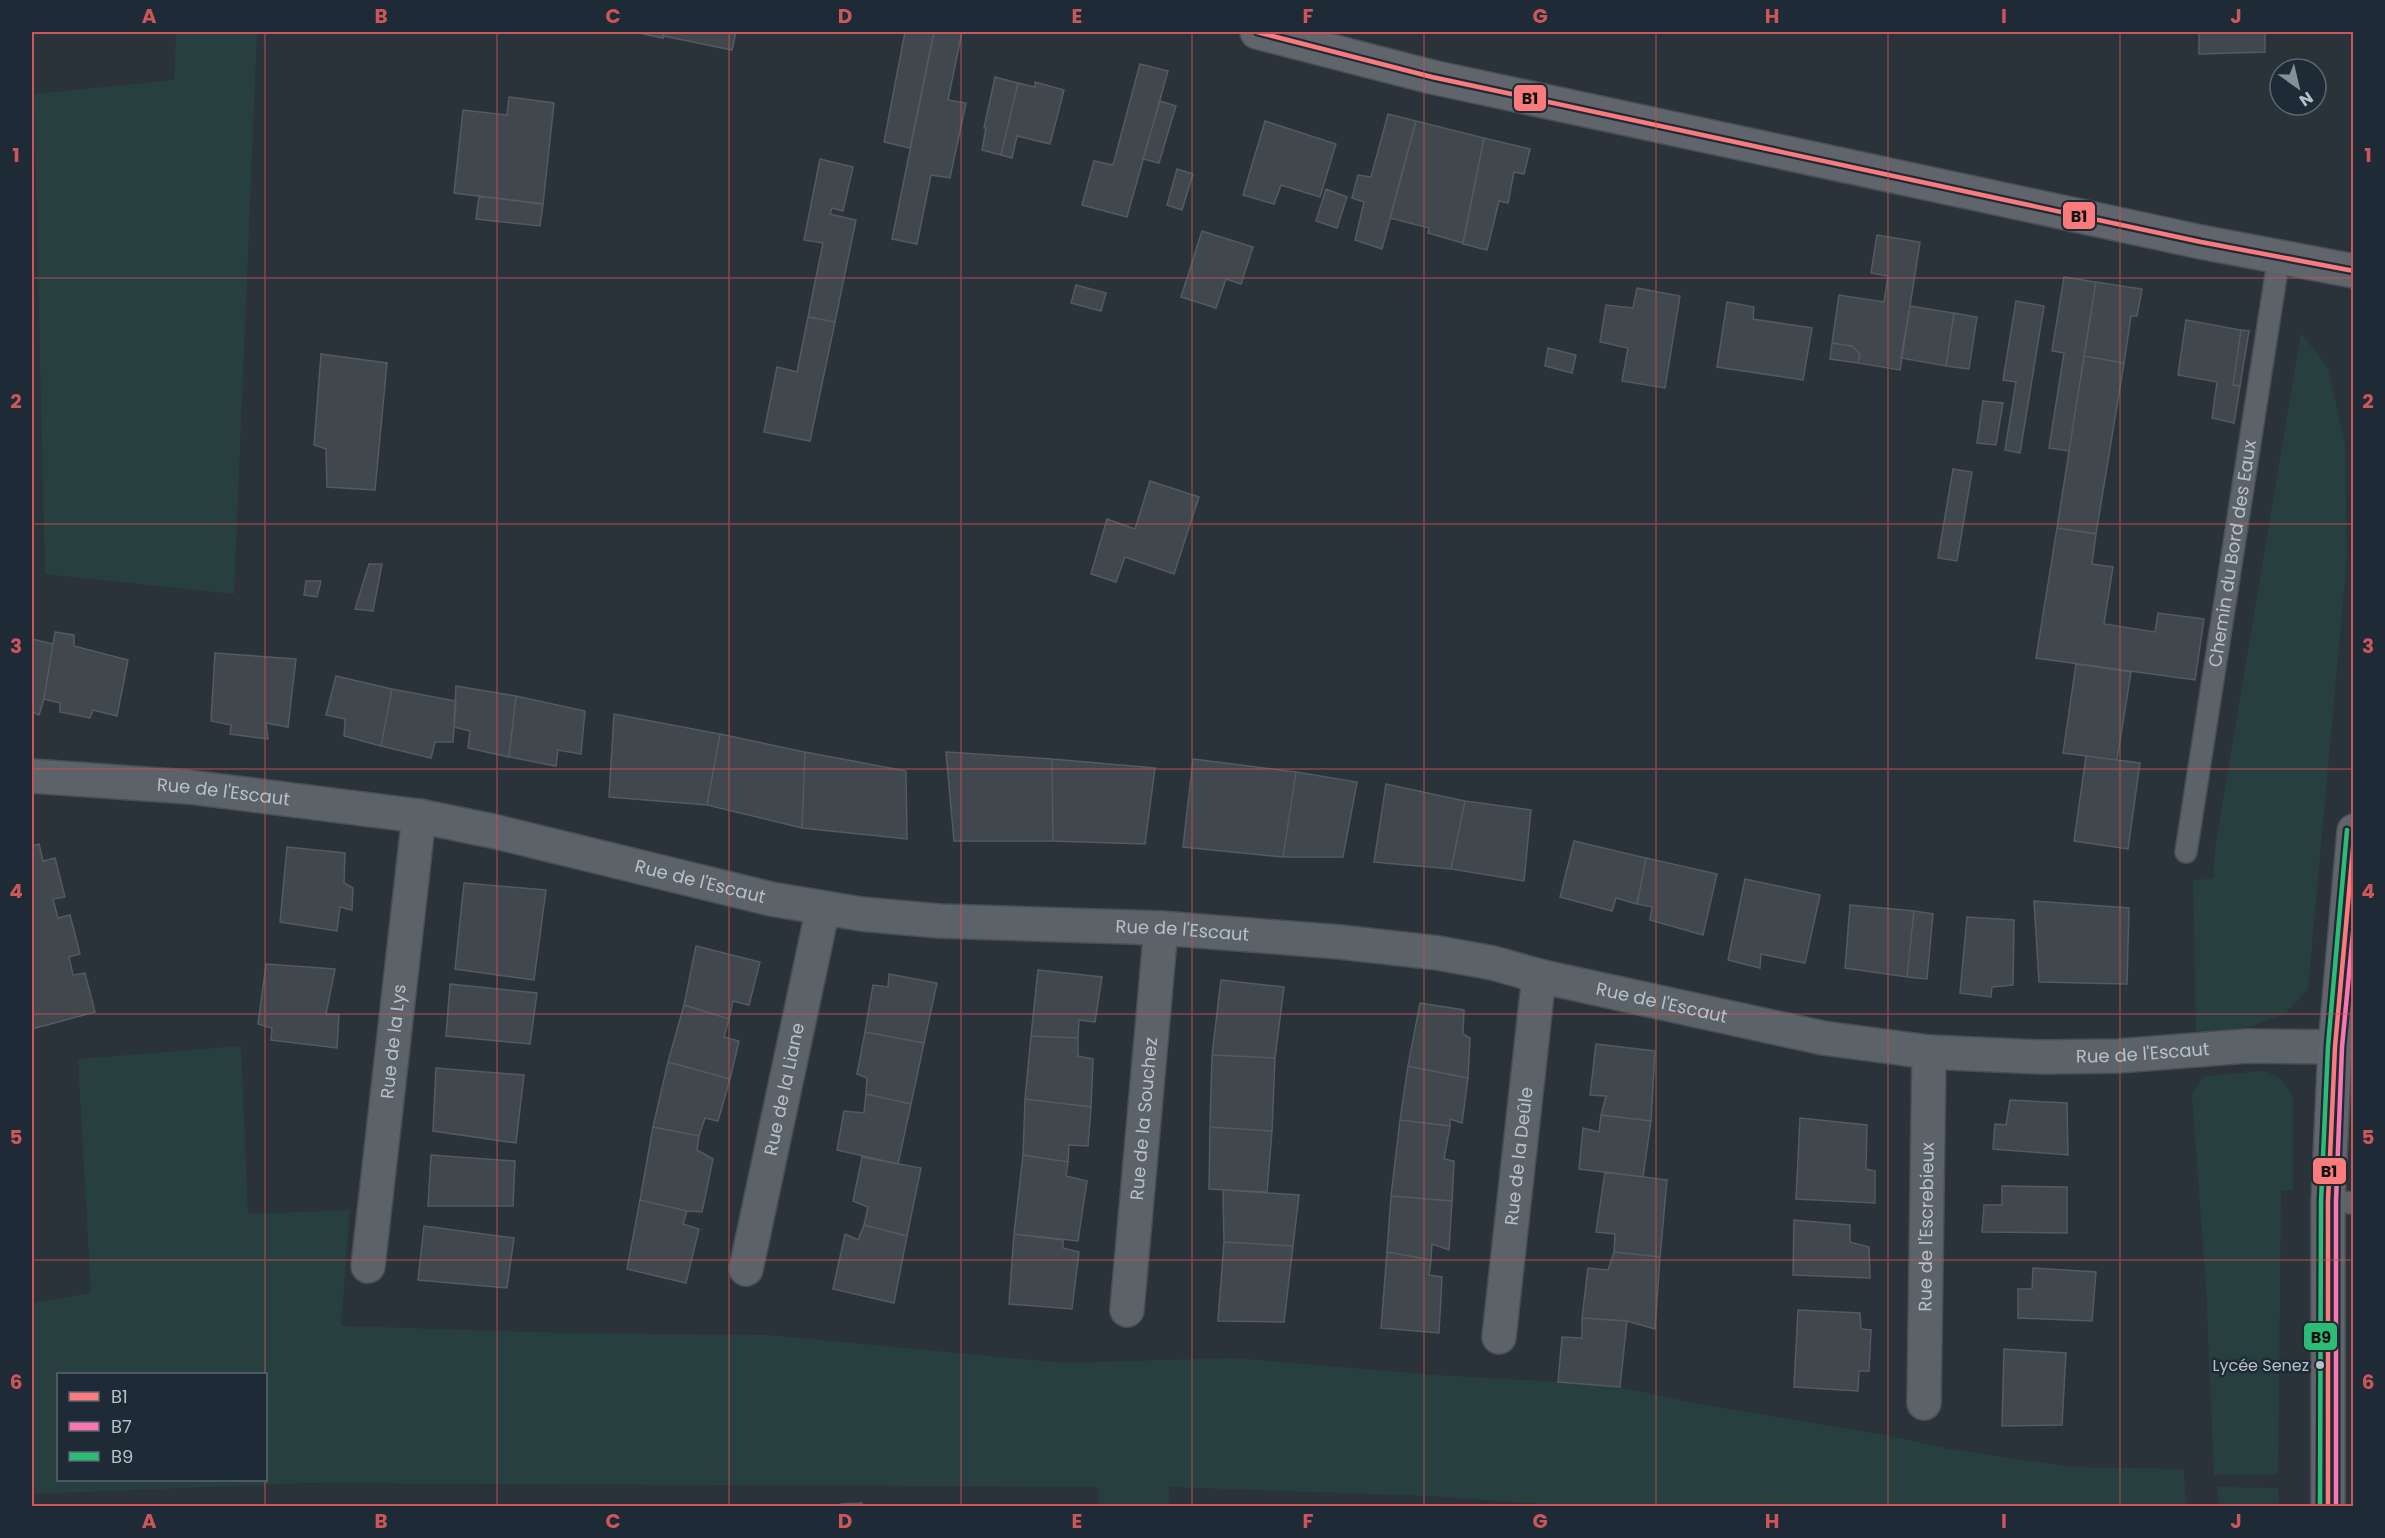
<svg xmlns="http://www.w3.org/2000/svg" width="2385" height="1538" viewBox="0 0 2385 1538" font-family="Poppins,sans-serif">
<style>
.green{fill:#283f40;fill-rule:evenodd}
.building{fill:#40474d;stroke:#535a61;stroke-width:1.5}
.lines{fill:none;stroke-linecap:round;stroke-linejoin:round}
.service-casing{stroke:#494f55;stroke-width:24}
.minor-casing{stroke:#494f55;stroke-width:36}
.secondary-casing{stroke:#494f55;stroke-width:36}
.service{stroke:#5b6268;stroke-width:21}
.minor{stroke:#5b6268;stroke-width:33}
.secondary{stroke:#60656c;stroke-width:33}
.bus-1-casing{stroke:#1e2a35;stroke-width:9}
.bus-2-casing{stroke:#1e2a35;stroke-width:9}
.bus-3-casing{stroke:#1e2a35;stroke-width:9}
.bus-1{stroke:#fb7b7d;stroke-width:4.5}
.bus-2{stroke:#fa76b0;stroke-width:4.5}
.bus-3{stroke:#2dbc75;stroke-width:4.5}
.grid{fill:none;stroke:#cc5659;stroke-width:1.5;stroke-opacity:0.55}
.bus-dot{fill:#b6c0cb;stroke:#1e2a35;stroke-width:2}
.labels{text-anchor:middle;stroke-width:5;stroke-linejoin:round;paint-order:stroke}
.bus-label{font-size:16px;fill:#b6c0cb;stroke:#1e2a35;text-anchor:end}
.street-label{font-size:18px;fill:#b6c0cb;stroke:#1e2a35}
.line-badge{stroke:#1e2a35;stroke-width:2}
.pale-badge-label{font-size:16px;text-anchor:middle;font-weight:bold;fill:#111}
.neatline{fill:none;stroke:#cc5659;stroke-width:2}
.grid-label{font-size:20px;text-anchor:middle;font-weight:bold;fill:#cc5659}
</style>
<rect width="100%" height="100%" fill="#2b333a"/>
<!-- green -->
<path class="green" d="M176,32H257L234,594L45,574L34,94L174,80Z
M2301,333L2328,368L2345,444L2347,558L2308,989L2286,1013L2250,1027L2196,1033L2193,881L2213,878L2215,848Z
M241,1046L248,1214L350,1210L341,1326L566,1333L767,1335L1064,1363L1232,1358L1435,1375L1558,1382L1620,1387L1698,1404L1890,1436L1949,1449L2071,1467L2183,1469L2187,1506H1568L1430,1496L1170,1487L1168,1506H1099L1098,1487L304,1483L32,1494V1303L91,1293L78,1059ZM58,1374H266V1480H58Z
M2265,1071C2280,1077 2287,1083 2293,1098V1190L2281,1191L2278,1474L2214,1475L2206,1287L2192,1095L2204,1076Z
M2217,1487L2278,1488L2279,1506H2219Z"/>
<!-- building -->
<path class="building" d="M634,32H664L663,38Z
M664,32H736L732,50L663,36Z
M905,32H934L910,148L884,142Z
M934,32H962L948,100L966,103L950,178L931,175L917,244L892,239Z
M2199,32H2265V52L2199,54Z
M1140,64L1168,71L1127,217L1082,205L1094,161L1113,165Z
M995,77L1018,83L1001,155L982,150L986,128H984Z
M1035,82L1064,90L1050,144L1017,136L1012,158L1001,155L1018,83L1035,87Z
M509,97L554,103L543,204L454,193L463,110L507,115Z
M1160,101L1176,106L1159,163L1143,159Z
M1388,114L1416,121L1382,249L1355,240L1364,202L1352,198L1358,175L1371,177Z
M1265,121L1336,144L1320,197L1281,185L1274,204L1243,195Z
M1416,121L1484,138L1463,243L1428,233L1429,228L1390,218Z
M1484,138L1530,149L1524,174L1514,172L1508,203L1499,201L1487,250L1463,244Z
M820,159L853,167L843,211L832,208L830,214L856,220L835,322L808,317L823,243L804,240Z
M1177,169L1193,174L1182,210L1167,205Z
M1326,189L1347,197L1337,228L1316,221Z
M479,196L543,204L540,226L476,219Z
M1202,231L1253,247L1241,284L1226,279L1216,308L1181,297Z
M1877,235L1920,242L1900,370L1858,363L1860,354L1852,346L1832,343L1839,295L1884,302L1888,276L1871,273Z
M2064,277L2096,282L2069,451L2049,448L2064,353L2052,351Z
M2096,282L2142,289L2137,316H2131L2124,363L2084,356Z
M1076,285L1106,293L1101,311L1071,303Z
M1637,288L1680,296L1665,388L1622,381L1628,348L1600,342L1606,305L1633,308Z
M2016,301L2044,306L2020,453L2005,450L2016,382L2003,380Z
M1727,302L1754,307L1753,319L1812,328L1803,380L1717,367Z
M1910,306L1954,313L1946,366L1901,358Z
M1954,313L1977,317L1969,369L1946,366Z
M808,317L835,322L810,441L764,432L777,367L797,372Z
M2186,320L2241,330L2233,385L2240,386L2234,423L2212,418L2217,382L2178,375Z
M2241,330L2249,331L2240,386L2233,385Z
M1832,343L1852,346L1860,354L1858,363L1830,359Z
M1548,348L1576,355L1572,373L1545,366Z
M321,354L387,363L375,490L327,487L326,449L314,445Z
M2084,356L2124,363L2096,534L2057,528Z
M1983,401L2003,403L1996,445L1977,443Z
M1953,469L1972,472L1957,561L1938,558Z
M1150,481L1199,497L1174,574L1125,557L1116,582L1091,574L1107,519L1135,529Z
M2057,528L2096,534L2092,564L2113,567L2104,624L2155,632L2158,613L2204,619L2195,680L2036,658Z
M369,564H382L373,611L355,609Z
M306,581H321L317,597L304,595Z
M55,632L74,635V646L128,660L117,716L93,710L90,718L60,712V703L44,699Z
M32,639L53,644L44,699L39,715L32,712Z
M215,653L296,659L288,727L266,723L268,739L230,734L231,725L211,721Z
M2076,664L2131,672L2117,760L2063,753Z
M336,676L392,689L381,746L344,736L345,719L326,715Z
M456,686L516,696L509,757L468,748L470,731L454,727Z
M392,689L456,701L453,742H435L431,758L381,746Z
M516,696L585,711L581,754L558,750L556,766L509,757Z
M614,714L720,734L707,805L609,797Z
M720,734L805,752L802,828L707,805Z
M805,752L906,771L907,839L802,828Z
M946,752L1052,759L1053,841H954Z
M2086,756L2140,763L2128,849L2074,841Z
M1052,759L1155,768L1145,844L1053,841Z
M1193,759L1296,772L1283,857L1183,847Z
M1296,772L1357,782L1343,857H1283Z
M1386,784L1465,801L1451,869L1374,862Z
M1465,801L1531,810L1524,881L1451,869Z
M1574,841L1646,858L1637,904L1616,898L1612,911L1560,897Z
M39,844L43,861L55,858L65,897L53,899L58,918L70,915L80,954L69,957L73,975L85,973L95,1012L32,1029V846Z
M287,847L345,853L344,883L353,888L352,910L340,907L337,931L280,922Z
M1646,858L1717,874L1703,935L1650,920L1652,907L1637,904Z
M1745,879L1820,895L1805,963L1761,954L1760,968L1728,960Z
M464,883L546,890L534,980L455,969Z
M2034,901L2129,908L2127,984L2039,982Z
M1850,905L1914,911L1907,977L1845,968Z
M1914,911L1933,914L1927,979L1907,977Z
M1967,917L2014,920L2013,985L1992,987L1991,997L1960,993Z
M696,946L760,962L749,1005L733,1001L729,1019L684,1005Z
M266,964L335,969L326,1014H339L337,1048L271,1040L272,1028L258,1024Z
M1038,970L1102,977L1095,1022L1079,1020L1078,1038L1031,1036Z
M889,974L937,983L924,1043L865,1032L873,985L888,987Z
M1221,980L1284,987L1275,1058L1212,1055Z
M450,984L537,993L530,1044L446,1036Z
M1420,1003L1464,1010L1463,1034L1470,1038L1468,1078L1408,1066Z
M684,1005L729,1019L724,1037L739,1041L730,1079L668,1062Z
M865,1032L924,1043L911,1104L866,1094L867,1078L857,1074Z
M1031,1036L1078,1038V1056L1093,1059L1091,1107L1025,1099Z
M1596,1044L1655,1051L1651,1121L1601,1115L1606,1096L1590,1095Z
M1212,1055L1275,1058L1272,1131L1210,1127Z
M668,1062L730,1079L718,1121L705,1118L699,1136L653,1127Z
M1408,1066L1468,1078L1462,1123L1450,1119V1126L1400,1120Z
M436,1068L524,1075L516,1143L433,1131Z
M866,1094L911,1104L898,1164L837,1150L844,1111L864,1113Z
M1025,1099L1091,1107L1088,1146L1069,1145L1068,1162L1023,1155Z
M2010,1100L2067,1103L2068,1155L1993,1149L1995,1124L2006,1125Z
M1601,1115L1651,1121L1643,1177L1579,1169L1583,1128L1599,1132Z
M1800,1118L1867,1125L1866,1169L1875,1171V1203L1796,1199Z
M1400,1120L1450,1126L1444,1159L1454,1161L1452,1201L1391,1196Z
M653,1127L699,1136L697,1150L713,1159L702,1212L687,1211L640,1200Z
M1210,1127L1272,1131L1267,1192L1209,1189Z
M431,1155L515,1161L513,1206H428Z
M1023,1155L1068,1162L1066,1176L1087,1181L1078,1241L1014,1234Z
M862,1157L921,1168L907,1236L864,1225L868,1207L853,1201Z
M1605,1172L1667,1180L1660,1257L1614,1252L1615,1234L1596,1232Z
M2002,1186L2067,1187V1233L1982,1232L1984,1205H2002Z
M1223,1190L1299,1195L1293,1246L1224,1242Z
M1391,1196L1452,1201L1449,1250L1432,1244L1431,1260L1387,1252Z
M640,1200L687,1211L683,1224L699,1229L686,1283L627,1269Z
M1794,1220L1850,1225V1242L1869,1247L1870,1278L1793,1275Z
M864,1225L907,1236L894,1303L833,1289L845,1234L858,1240Z
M424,1226L514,1238L507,1288L418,1280Z
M1014,1234L1063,1240V1248L1079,1252L1072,1309L1009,1304Z
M1224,1242L1293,1246L1284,1322L1218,1321Z
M1387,1252L1431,1260L1429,1275L1442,1277L1439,1333L1381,1328Z
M1614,1252L1660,1257L1655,1329L1627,1321L1582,1318L1588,1268L1608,1270Z
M2033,1268L2096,1272L2092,1321L2018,1318V1289H2032Z
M1798,1310L1860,1313L1861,1329L1871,1330L1869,1371H1859L1858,1391L1794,1387Z
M1582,1318L1627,1321L1620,1387L1558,1382L1562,1337L1582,1338Z
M2004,1349L2066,1353L2062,1425L2002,1426Z
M862,1503V1506H841V1504Z"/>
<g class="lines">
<!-- service casing -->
<g class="service-casing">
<g id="service">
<path id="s1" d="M2186,852L2279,256"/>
<path d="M2328,1201L2354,1203"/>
</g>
</g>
<!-- minor casing -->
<g class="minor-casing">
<g id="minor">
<path id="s2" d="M32,776L189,787L419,816L497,832L771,899L861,914L939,921L1161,928L1340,942L1438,953L1493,963L1539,976L1823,1038L1929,1052L2041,1057L2118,1056L2247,1046L2335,1047"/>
<path id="s3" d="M368,1266L419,816"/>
<path id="s4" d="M746,1269L823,908"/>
<path id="s5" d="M1127,1310L1161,928"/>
<path id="s6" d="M1499,1337L1539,976"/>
<path id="s7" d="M1924,1403L1929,1052"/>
</g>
</g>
<!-- secondary casing -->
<g class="secondary-casing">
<path id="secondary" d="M1257,32L1432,77L2201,242L2354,271
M2328,1506V1201L2335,1047L2354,831"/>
</g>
<!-- service -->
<use href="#service" class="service"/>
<!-- minor -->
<use href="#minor" class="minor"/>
<!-- secondary -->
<use href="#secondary" class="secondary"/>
<!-- bus-1 casing -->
<g class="bus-1-casing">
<path id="bus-1" d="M1257,32L1432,77L2201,242L2354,271
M2328,1506V1201L2335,1047L2354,837"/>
</g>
<!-- bus-2 casing -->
<g class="bus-2-casing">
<path id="bus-2" d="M2336,1506V1201L2342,1047L2354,922"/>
</g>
<!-- bus-3 casing -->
<g class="bus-3-casing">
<path id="bus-3" d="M2320,1506L2321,1201L2328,1046L2347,830"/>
</g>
<!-- bus-1 -->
<use href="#bus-1" class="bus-1"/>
<!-- bus-2 -->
<use href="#bus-2" class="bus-2"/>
<!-- bus-3 -->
<use href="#bus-3" class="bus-3"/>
</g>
<!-- grid -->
<path class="grid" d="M265,32V1374M497,32V1506M729,32V1506M961,32V1506M1192,32V1506M1424,32V1506M1656,32V1506M1888,32V1506M2120,32V1506M32,278H2354M32,524H2354M32,769H2354M32,1014H2354M32,1260H2354M265,1480V1506"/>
<!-- markers -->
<circle class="bus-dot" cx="2320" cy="1365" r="5"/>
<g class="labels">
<!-- bus labels -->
<g class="bus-label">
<text x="2309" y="1371">Lycée Senez</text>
</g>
<!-- street labels -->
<g class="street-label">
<text dy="6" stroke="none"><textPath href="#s1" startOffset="302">Chemin du Bord des Eaux</textPath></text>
<text dy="6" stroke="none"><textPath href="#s2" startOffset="192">Rue de l'Escaut</textPath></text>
<text dy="6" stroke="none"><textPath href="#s2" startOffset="678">Rue de l'Escaut</textPath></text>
<text dy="6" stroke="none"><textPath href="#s2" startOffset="1164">Rue de l'Escaut</textPath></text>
<text dy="6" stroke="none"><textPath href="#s2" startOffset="1650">Rue de l'Escaut</textPath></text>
<text dy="6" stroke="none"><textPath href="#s3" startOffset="226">Rue de la Lys</textPath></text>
<text dy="6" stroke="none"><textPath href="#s2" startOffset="2136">Rue de l'Escaut</textPath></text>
<text dy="6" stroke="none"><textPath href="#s4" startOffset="184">Rue de la Liane</textPath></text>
<text dy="6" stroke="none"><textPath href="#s5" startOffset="192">Rue de la Souchez</textPath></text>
<text dy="6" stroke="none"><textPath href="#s6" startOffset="182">Rue de la Deûle</textPath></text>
<text dy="6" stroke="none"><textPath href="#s7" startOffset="176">Rue de l'Escrebieux</textPath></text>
</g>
</g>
<g class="line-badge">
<rect x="1513" y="84" width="34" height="28" rx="6" fill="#fb7b7d"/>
<rect x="2062" y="201" width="34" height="29" rx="6" fill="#fb7b7d"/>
<rect x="2312" y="1157" width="35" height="28" rx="6" fill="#fb7b7d"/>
<rect x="2303" y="1322" width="35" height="29" rx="6" fill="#2dbc75"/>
</g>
<g class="pale-badge-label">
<text x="1530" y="104">B1</text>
<text x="2079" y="222">B1</text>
<text x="2329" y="1177">B1</text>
<text x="2321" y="1343">B9</text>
</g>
<!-- border -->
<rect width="2385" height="1538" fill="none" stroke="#1e2a35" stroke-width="66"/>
<!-- legend -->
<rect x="57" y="1373" width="210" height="108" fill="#1e2a35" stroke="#5b6671" stroke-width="1.5"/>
<rect x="69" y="1392" width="30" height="9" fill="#fb7b7d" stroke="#5b6671" stroke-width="1.5"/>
<text x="111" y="1403" font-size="18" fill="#b6c0cb">B1</text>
<rect x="69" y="1422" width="30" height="9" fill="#fa76b0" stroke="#5b6671" stroke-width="1.5"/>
<text x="111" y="1433" font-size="18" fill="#b6c0cb">B7</text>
<rect x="69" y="1452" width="30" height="9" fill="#2dbc75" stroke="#5b6671" stroke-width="1.5"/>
<text x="111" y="1463" font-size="18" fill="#b6c0cb">B9</text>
<!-- north arrow -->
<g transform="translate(2298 87) rotate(146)"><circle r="28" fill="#1e2a35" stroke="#5b6671" stroke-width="1.5"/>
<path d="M0-4.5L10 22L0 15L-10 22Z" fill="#858f98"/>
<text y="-9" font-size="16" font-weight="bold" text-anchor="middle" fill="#b6c0cb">N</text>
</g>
<rect x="33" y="33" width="2319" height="1472" class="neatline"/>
<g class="grid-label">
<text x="149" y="23">A</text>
<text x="381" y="23">B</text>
<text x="613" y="23">C</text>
<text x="845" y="23">D</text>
<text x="1077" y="23">E</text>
<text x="1308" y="23">F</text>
<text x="1540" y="23">G</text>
<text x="1772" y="23">H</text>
<text x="2004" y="23">I</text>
<text x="2236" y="23">J</text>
<text x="16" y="162">1</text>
<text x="2368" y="162">1</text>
<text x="16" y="408">2</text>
<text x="2368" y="408">2</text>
<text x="16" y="653">3</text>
<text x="2368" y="653">3</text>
<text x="16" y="898">4</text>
<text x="2368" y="898">4</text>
<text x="16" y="1144">5</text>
<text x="2368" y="1144">5</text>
<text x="16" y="1389">6</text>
<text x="2368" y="1389">6</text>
<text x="149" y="1528">A</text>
<text x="381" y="1528">B</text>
<text x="613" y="1528">C</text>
<text x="845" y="1528">D</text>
<text x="1077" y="1528">E</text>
<text x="1308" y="1528">F</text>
<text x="1540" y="1528">G</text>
<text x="1772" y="1528">H</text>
<text x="2004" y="1528">I</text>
<text x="2236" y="1528">J</text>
</g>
</svg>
